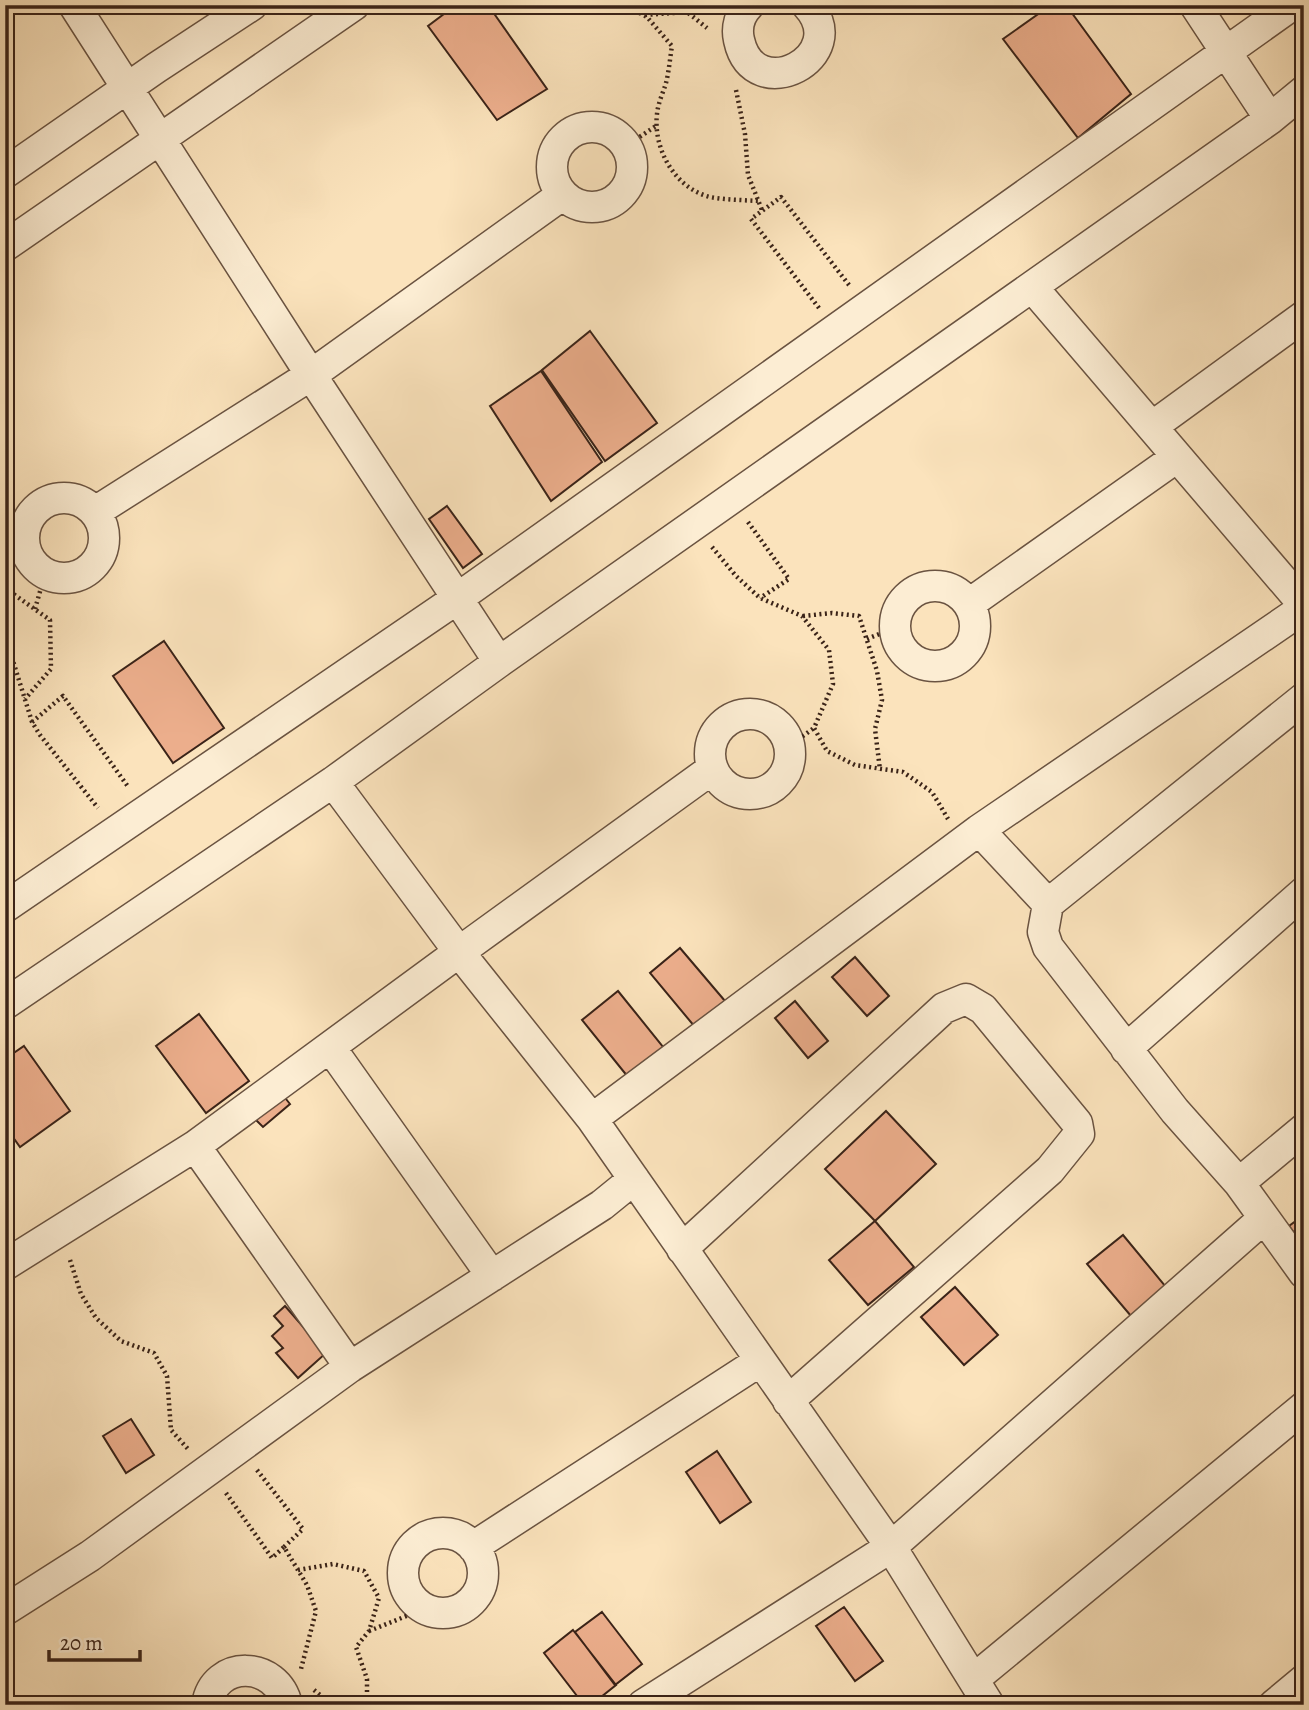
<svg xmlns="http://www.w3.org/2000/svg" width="1309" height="1710" viewBox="0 0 1309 1710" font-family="Alegreya,serif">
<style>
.building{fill:#ecae8c;stroke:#3a2318;stroke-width:2}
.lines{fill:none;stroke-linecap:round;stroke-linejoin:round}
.street-casing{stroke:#6a5341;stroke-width:33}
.path{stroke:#3a2318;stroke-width:4.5;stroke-dasharray:2 3.5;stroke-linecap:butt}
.street{stroke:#fcedd3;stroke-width:30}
</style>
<rect width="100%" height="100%" fill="#fbe3bc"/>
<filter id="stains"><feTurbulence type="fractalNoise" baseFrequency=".00286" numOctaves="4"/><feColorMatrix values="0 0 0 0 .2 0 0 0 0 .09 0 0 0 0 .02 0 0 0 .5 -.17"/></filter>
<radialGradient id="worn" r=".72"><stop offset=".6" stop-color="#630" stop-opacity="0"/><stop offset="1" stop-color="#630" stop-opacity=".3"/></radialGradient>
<!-- building -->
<path class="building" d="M456,5H488L547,89L497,120L428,26Z
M1051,5H1066L1131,94L1078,138L1003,39Z
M590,331L657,423L605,461L542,370Z
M541,371L602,462L551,501L490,406Z
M447,506L482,554L463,568L429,519Z
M164,641L224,728L173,763L113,676Z
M680,948L725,1001L695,1027L650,973Z
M855,957L889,996L867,1016L832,977Z
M618,991L664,1048L628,1077L582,1020Z
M795,1001L828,1041L808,1058L775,1018Z
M199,1014L249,1081L206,1113L156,1046Z
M24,1046L70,1111L20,1147L5,1126V1059Z
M282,1094L290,1104L263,1127L254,1118Z
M886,1111L936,1164L875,1221L825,1169Z
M1304,1215V1246L1289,1226Z
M875,1221L914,1267L868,1305L829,1260Z
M1123,1235L1166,1287L1131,1316L1087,1264Z
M955,1287L998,1335L964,1365L921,1317Z
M285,1306L326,1353L298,1378L276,1353L283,1348L272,1336L283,1326L274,1316Z
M131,1419L154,1455L126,1473L103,1436Z
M717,1451L751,1502L720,1523L686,1472Z
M844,1607L883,1661L855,1681L816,1626Z
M602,1612L642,1664L615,1685L575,1632Z
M573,1630L616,1685L591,1705H584L544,1653Z"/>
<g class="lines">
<!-- street casing -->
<g class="street-casing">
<path id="street" d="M74,5L311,375L499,662
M749,5C740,14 736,27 739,40C754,109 854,56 807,5
M1195,5L1270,119
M552 167a40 40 0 1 1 80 0a40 40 0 1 1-80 0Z
M5,173L156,68L252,5
M5,246L354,5
M1033,288C1124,393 1213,500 1304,605
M1153,426L1304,316
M24 538a40 40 0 1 1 80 0a40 40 0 1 1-80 0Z
M95,512L311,375L562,195
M895 626a40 40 0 1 1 80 0a40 40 0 1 1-80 0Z
M969,604L1177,457
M710 754a40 40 0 1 1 80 0a40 40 0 1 1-80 0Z
M333,782L459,952L712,769
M979,830L1048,904L1043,932L1048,947L1175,1111L1239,1183L1304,1273
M1048,904L1304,698
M5,907L458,598L1292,5
M5,1004L333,782L499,662L1270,119L1304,91
M330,1047L492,1276
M1126,1049L1304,892
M195,1146L459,952L592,1119
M1239,1183L1304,1129
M682,1249L944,1008L966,999L983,1009L1077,1123L1079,1134L1050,1170L788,1401
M5,1265L195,1146L350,1367L90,1556L5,1610
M350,1367L602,1205L634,1179
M403 1573a40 40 0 1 1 80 0a40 40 0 1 1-80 0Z
M473,1547L760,1361
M974,1679L1304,1407
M207,1705C214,1659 277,1660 287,1705
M643,1705L891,1547L1263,1219
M989,1705L891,1547L592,1119L979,830L1304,608
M1274,1705L1304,1680"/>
</g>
<!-- path -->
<path class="path" d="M625,5L647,17L672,46C670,58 669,71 666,83C663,93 658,103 657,114C653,148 674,188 710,197C726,200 743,200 759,201
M645,15L687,12L707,28
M736,90L745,134L748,175L762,210
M626,146L656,126
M819,308L751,219L781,197L849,285
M748,522L789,579L760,598
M712,547L736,576L760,598L802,616L829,650L833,684L814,728L827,751L855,765L903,772L932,792L948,819
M5,588L50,620L51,669L25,699
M35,609L45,574
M803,616L832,613L859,616L877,671L882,700L875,729L880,770
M867,639L894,628
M5,656L13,661L32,722L40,735L98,808
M32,722L63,696L129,788
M789,746L814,728
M70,1260L81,1294L96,1318L121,1341L154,1353L167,1376L171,1430L188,1449
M257,1470L303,1529L284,1547
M226,1493L272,1558L284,1547L307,1585L316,1611L301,1669
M298,1570L333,1564L364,1571L379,1598L369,1631L356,1647L367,1679V1697L360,1705
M369,1631L424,1609
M314,1690L332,1705"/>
<!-- street -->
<use href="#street" class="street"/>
</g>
<!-- margin -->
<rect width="1309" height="1710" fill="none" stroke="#fbe3bc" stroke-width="28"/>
<rect x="7" y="7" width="1295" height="1696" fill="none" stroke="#3a2318" stroke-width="3.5"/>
<rect x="14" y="14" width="1281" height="1682" fill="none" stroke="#3a2318" stroke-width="2"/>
<!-- scale -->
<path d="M49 1650v10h91v-10" fill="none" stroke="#3a2318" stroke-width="3.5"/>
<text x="60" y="1650" font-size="21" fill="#3a2318" stroke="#fcedd3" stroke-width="5" paint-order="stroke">20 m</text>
<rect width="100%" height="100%" filter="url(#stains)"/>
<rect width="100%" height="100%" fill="url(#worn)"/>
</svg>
